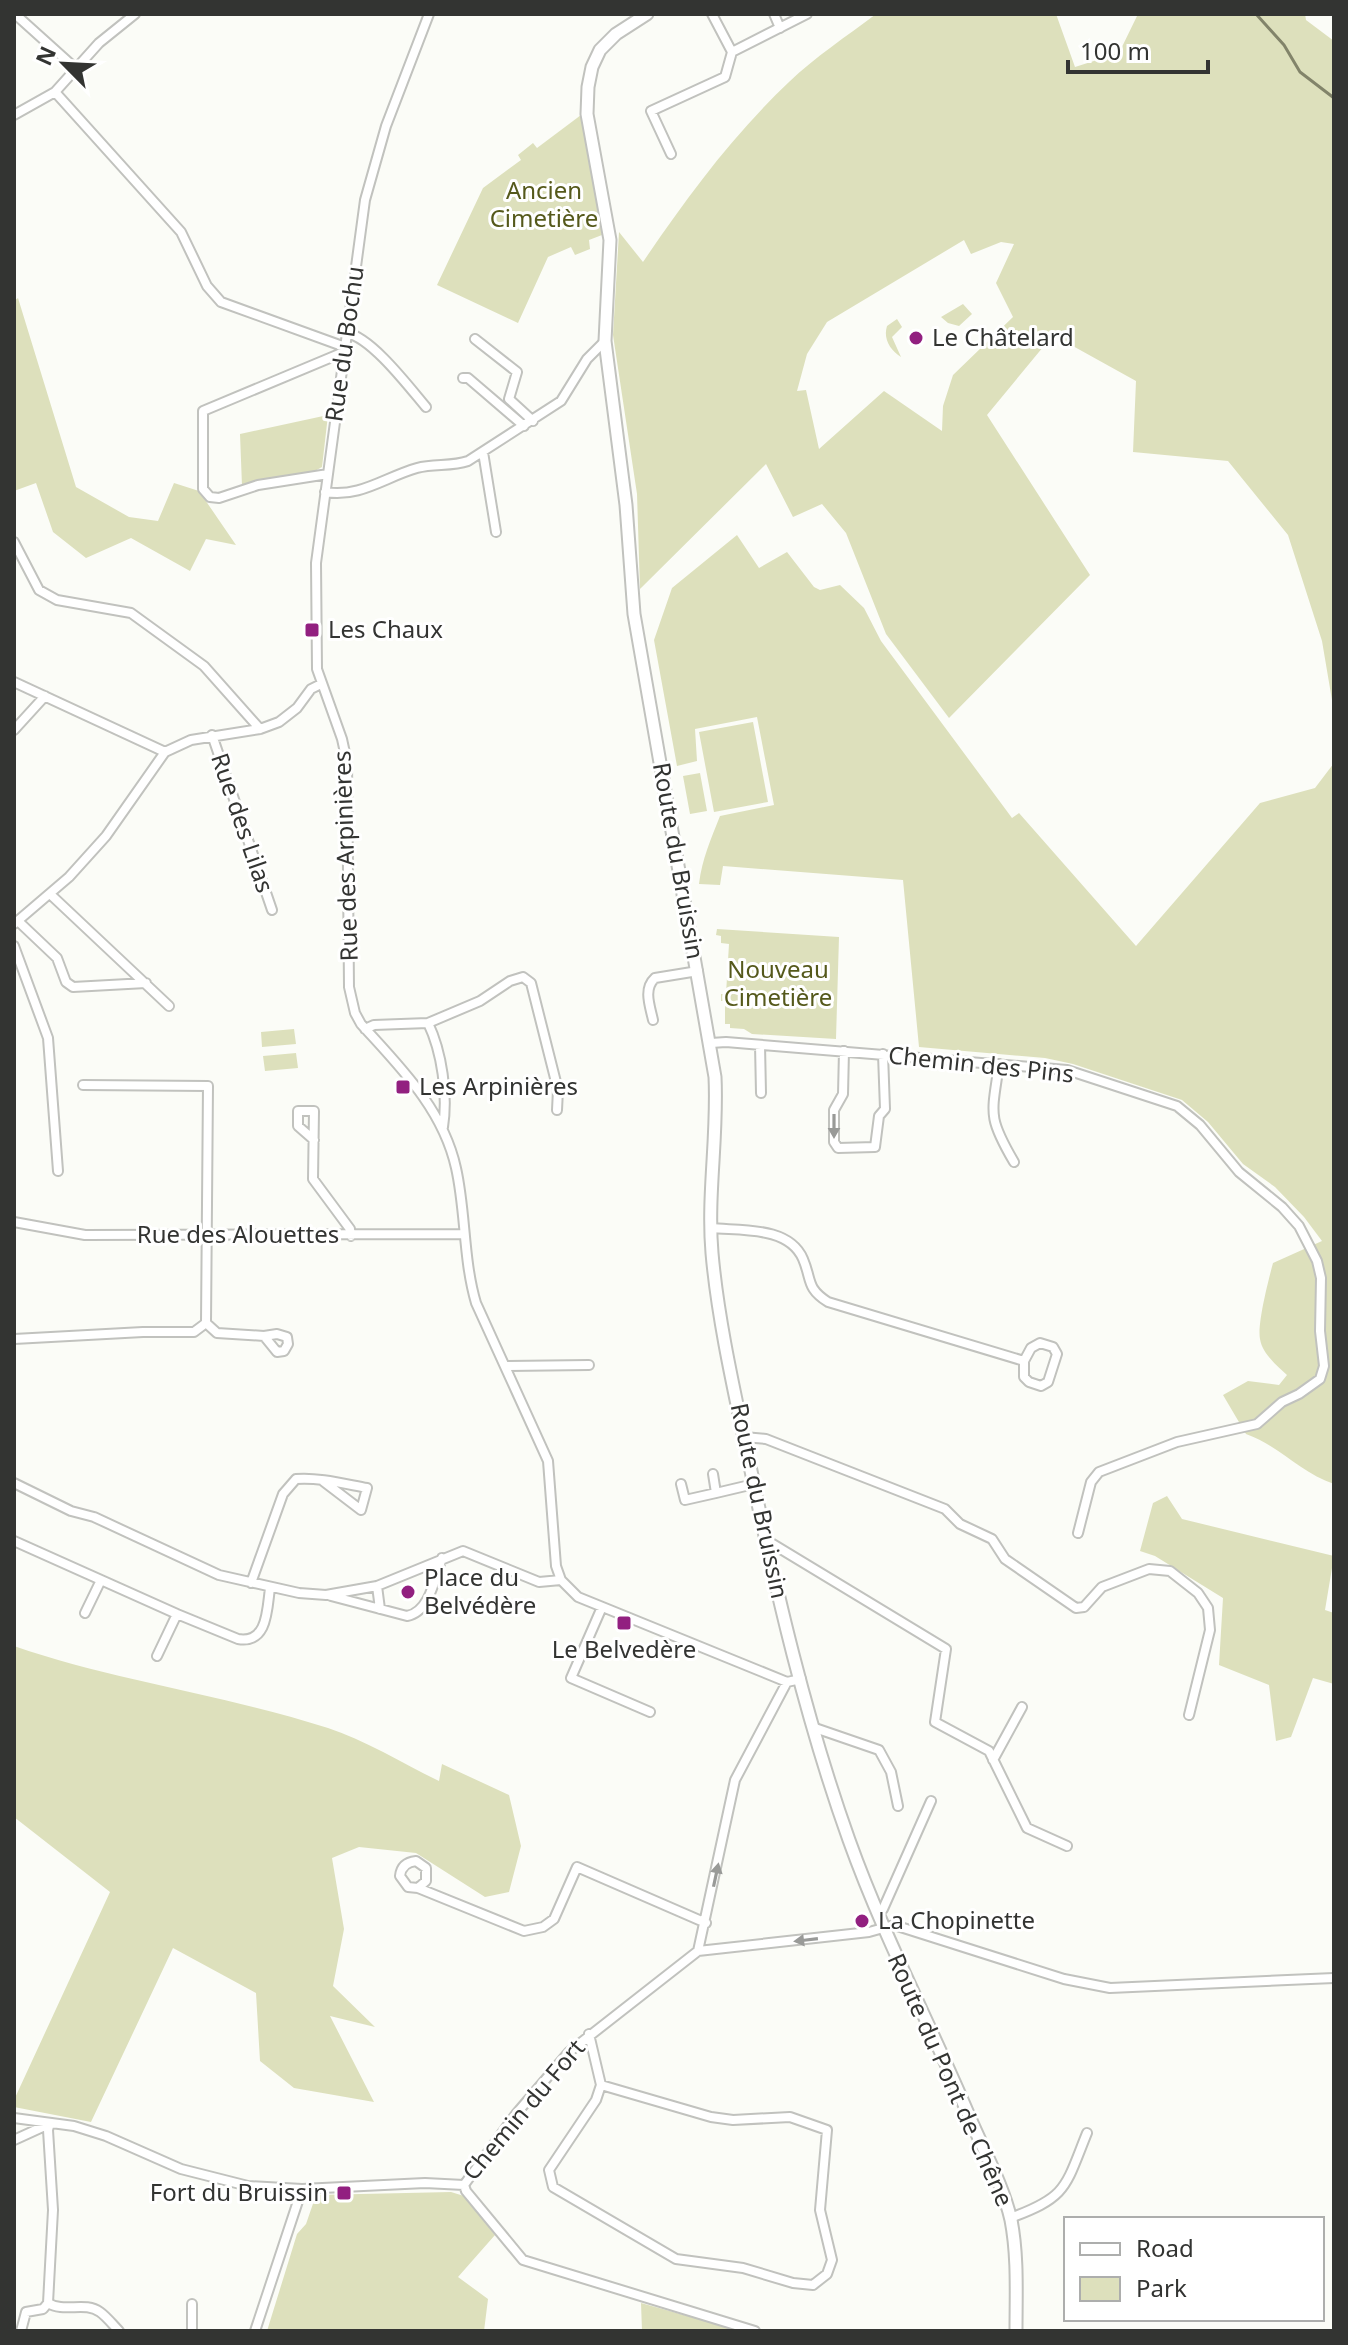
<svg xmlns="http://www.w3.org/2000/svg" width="1348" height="2345" viewBox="0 0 1348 2345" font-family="'Noto Sans',sans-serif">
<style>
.green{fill:#dde0bc;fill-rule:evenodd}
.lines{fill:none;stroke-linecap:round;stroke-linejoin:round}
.stream{stroke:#82846a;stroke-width:3}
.street-casing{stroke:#c1c2be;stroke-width:12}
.secondary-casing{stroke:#c1c2be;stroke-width:15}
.street{stroke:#fff;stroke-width:8}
.secondary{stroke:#fff;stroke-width:11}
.oneway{fill:#999a98}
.poi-dot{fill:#922080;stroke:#fff;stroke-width:3}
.labels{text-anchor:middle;stroke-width:6;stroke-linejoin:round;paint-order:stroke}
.park-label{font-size:24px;fill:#55591b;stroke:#fff}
.poi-label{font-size:24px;fill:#333432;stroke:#fff;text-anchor:start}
.street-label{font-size:24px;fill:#333432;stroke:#fff}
</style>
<rect width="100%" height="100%" fill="#fbfcf7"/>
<!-- green -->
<path class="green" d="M876,14H1056L1075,67L1119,53L1138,14H1305L1306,20L1334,41V712L1322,641L1288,535L1228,461L1133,452L1136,381L1053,335L987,415L1090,575L949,718L886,634L846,533L822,504L793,517L766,464L640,589L637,494L613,335L619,232L643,262C687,197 732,136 789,82C815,57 847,36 876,14ZM964,240L971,254L1001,242L1014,244L996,283L1013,317L953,375L943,406L942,431L884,391L819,449L806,390L797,391L807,354L827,322Z
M581,115L602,235L589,240L590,249L575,255L571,247L548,257L518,323L437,285L483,188L521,160L518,155L533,143L537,148Z
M18,298L76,487L129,517L158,521L174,483L199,491L236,545L206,539L190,571L131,538L86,558L53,532L36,483L14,491V301Z
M963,304L972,314L959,326L948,323L941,317Z
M897,319L902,327L892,337L901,357C890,350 883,339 887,326Z
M328,415L322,467L315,471L242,486L240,434Z
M737,535L759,568L787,552L814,587L820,590L840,585L864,608L881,641L1012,818L1019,813L1136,946L1260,803L1315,788L1334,763V1484C1301,1473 1278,1445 1246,1434L1223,1395L1248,1381L1279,1385L1287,1375C1277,1366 1262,1353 1260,1339C1257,1324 1269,1278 1273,1263L1322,1241L1304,1217L1275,1187L1243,1164L1208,1122L1182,1100L1073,1064L1045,1058L919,1047L903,880L723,866L720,885L699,884C702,859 711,839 720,816L774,805L757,717L695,729L697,761L677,766L654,640L672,588Z
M753,722L768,802L714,812L699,732Z
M700,773L707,811L690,814L683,776Z
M717,929L839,937L836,1039L752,1034L744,1029L730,1028V1024H725V1001H721V994H726L729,944L721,943V936L716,935Z
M294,1029L296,1044L262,1047L261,1032Z
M296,1053L298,1068L265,1071L263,1056Z
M1167,1496L1182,1519L1334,1556L1325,1610L1334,1613V1684L1313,1678L1291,1737L1276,1741L1269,1685L1219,1665L1223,1598L1155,1556L1140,1551L1153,1503Z
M14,1646C115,1681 226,1695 328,1728C365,1740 404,1764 439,1781L442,1764L509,1795L521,1846L509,1892L485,1897L416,1853L359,1847L332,1858L344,1929L333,1986L375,2027L330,2016L374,2102L294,2088L260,2061L256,1993L173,1948L91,2122L14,2107V2100L110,1892L14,1817Z
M451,2192L464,2196L495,2235L458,2277L488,2299L484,2331H267L297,2234L306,2224L316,2195Z
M641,2303L741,2331H642Z"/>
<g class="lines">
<!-- stream -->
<path class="stream" d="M1256,14L1284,45L1300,72L1334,98"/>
<!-- street casing -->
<g class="street-casing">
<path id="street" d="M15,14L75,68
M429,14L386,126L365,200L316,563L317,669L342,739L347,762L349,987L355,1013L361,1024C400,1067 443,1109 456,1168C466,1212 463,1259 476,1303L548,1461L556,1566L561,1580L578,1597L787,1682L801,1679
M712,14L732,52L807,14
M774,14L780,28
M55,92L181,232L207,286L221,302L345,347
M14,115L55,92L99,43L135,14
M671,154L651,111L725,77L732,52
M347,333C372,338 409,387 426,407
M475,339L517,372L509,399L533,421
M463,378H468L524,426
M483,452L496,532
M328,474L258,485L219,498L210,497L203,489V411L344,352
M325,492C360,498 385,477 417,468C434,463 451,467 468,461L561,401L587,359L605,341
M14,542L39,590L57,600L131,613L204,666L260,729
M14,682L165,752
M14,730L45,696
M212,735L272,910
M50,894L169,1006
M18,921L57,958L66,982L73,987L146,983
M14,924L69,877L106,836L165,752L191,740L260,729L279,722L297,708L311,689L321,684
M14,946L48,1038L58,1171
M653,1020C650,1006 643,989 655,978L698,971
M428,1023L480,1001L510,981L523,977L531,983L558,1090L557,1110
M365,1029L374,1025L428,1023C442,1052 448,1095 443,1127
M711,1043L726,1042L1067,1070L1177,1106L1200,1125L1239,1172L1282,1207L1299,1226L1317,1261L1321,1278L1320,1331L1324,1366L1320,1379L1299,1394L1282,1402L1257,1424L1177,1442L1099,1472L1091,1482L1078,1533
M760,1045L761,1093
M844,1051L843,1094L834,1110V1142L838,1148L875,1147L879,1116L885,1109L883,1054
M999,1064C992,1114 987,1116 1014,1162
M314,1140L298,1126V1111H314L313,1179L350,1229L351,1236
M14,1222L85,1235L463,1234
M711,1228C741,1231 789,1226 803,1259C812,1280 806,1288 828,1302L1024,1361L1031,1348L1040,1343L1053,1347L1057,1354L1048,1382L1041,1386L1029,1382L1024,1377V1361
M206,1323L217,1333L264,1336L277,1352L284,1351L288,1344L287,1337L277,1334L264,1336
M14,1339L143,1332H194L206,1323L208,1086L83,1085
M505,1366L589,1365
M744,1437L766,1439L945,1509L960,1524L992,1539L1005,1559L1076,1608L1084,1607L1102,1587L1149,1569L1170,1571L1198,1593L1208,1608L1210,1630L1189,1715
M713,1474L716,1493L754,1484
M14,1483L71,1511L94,1517L219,1575L299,1593L326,1595L377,1586L463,1551L539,1582L561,1580
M681,1484L685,1500L716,1493
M766,1540L946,1649L935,1722L989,1751L1027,1828L1067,1846
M14,1541L177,1614L238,1639C268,1644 267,1609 270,1588
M251,1583L283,1494L296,1479C318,1477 345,1484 367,1488L361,1510L323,1481
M377,1586L380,1609
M331,1596L407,1616C430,1612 435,1577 442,1558
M602,1607L571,1678L650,1712
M85,1613L101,1580
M157,1656L177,1614
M815,1728L879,1750L891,1772L898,1806
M993,1760L1022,1707
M418,1888L426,1881V1868L416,1861C407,1862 401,1866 400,1876L408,1887L418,1888L524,1931L543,1927L554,1919L577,1867L706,1923
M877,1912L883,1909L931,1801
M698,1951L735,1780L787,1682
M589,2034L601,2085L596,2100L549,2170L553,2187L676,2259L743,2268L793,2283L813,2285L827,2274L832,2260L820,2210L827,2130L790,2117L733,2120L711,2117L601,2085
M14,2118L74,2126L106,2136L181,2169L248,2186L302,2189L425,2183L464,2185
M14,2140L49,2124
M464,2185L516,2114L569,2052L698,1951L869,1932L894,1925L1064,1979L1110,1988L1334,1978
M464,2185L466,2191L523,2260L755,2331
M1010,2218C1068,2197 1065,2187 1087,2133
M48,2303C64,2313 85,2301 100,2312C107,2317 113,2325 119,2331
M192,2304V2331
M21,2331L26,2312L43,2309L48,2303L53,2210L48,2130L50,2123
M255,2331L302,2189"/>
</g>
<!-- secondary casing -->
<g class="secondary-casing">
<path id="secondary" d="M647,14L616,34L600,50L592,67L588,87L587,114L610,240L605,341L626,505L634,614L715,1077C718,1136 707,1195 712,1253C718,1322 736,1399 750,1466C776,1591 806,1720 849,1840C883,1935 930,2024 969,2116C983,2149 1003,2185 1011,2220C1018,2256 1016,2294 1016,2331"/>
</g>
<!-- street -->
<use href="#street" class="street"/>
<!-- secondary -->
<use href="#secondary" class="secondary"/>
</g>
<!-- one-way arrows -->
<defs><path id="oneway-solid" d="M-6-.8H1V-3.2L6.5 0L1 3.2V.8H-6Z" transform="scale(2)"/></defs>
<g class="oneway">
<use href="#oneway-solid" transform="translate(834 1126) rotate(90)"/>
<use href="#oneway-solid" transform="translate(716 1875) rotate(-78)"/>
<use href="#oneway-solid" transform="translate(806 1940) rotate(173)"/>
</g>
<!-- markers -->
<g class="poi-dot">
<circle cx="916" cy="338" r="8"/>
<rect x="304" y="622" width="16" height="16" rx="4"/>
<rect x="395" y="1079" width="16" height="16" rx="4"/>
<circle cx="408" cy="1592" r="8"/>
<rect x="616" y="1615" width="16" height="16" rx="4"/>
<circle cx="862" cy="1921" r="8"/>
<rect x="336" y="2185" width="16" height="16" rx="4"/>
</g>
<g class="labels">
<!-- park labels -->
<g class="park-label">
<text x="544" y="199">Ancien<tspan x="544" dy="28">Cimetière</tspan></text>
<text x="778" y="978">Nouveau<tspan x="778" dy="28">Cimetière</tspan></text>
</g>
<!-- poi labels -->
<g class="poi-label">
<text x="932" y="346">Le Châtelard</text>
<text x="328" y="638">Les Chaux</text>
<text x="419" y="1095">Les Arpinières</text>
<text x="424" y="1586">Place du<tspan x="424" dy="28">Belvédère</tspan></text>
<text x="624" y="1658" text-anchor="middle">Le Belvedère</text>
<text x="878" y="1929">La Chopinette</text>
<text x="328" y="2201" text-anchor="end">Fort du Bruissin</text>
</g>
<!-- street labels -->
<g class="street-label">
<text transform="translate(345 344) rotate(-82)" y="8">Rue du Bochu</text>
<text transform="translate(242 823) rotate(71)" y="8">Rue des Lilas</text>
<text transform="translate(346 856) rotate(-92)" y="8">Rue des Arpinières</text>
<text transform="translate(678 861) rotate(80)" y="8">Route du Bruissin</text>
<text transform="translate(981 1065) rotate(6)" y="8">Chemin des Pins</text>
<text x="238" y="1243">Rue des Alouettes</text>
<text transform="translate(759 1501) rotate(78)" y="8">Route du Bruissin</text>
<text transform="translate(950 2080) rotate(66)" y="8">Route du Pont de Chêne</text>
<text transform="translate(524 2110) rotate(-50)" y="8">Chemin du Fort</text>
</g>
</g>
<!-- border -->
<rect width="1348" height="2345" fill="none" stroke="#333432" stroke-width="32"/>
<!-- legend -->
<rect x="1064" y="2217" width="260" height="104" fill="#ffffff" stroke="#adaead" stroke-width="2"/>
<rect x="1080" y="2243" width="40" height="12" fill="#ffffff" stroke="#adaead" stroke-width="2"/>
<text x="1136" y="2257" font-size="24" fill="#333432">Road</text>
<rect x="1080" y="2277" width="40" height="24" fill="#dde0bc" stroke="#adaead" stroke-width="2"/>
<text x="1136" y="2297" font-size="24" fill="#333432">Park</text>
<!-- north arrow -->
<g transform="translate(64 64) rotate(294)" stroke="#ffffff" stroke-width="6" paint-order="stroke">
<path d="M0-6L14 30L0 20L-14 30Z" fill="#333432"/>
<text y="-12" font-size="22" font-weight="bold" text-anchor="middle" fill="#333432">N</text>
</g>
<!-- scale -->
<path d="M1068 60v12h140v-12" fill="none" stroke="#333432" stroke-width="4"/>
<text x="1080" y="60" font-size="24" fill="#333432" stroke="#ffffff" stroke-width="6" paint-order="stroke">100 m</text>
</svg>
